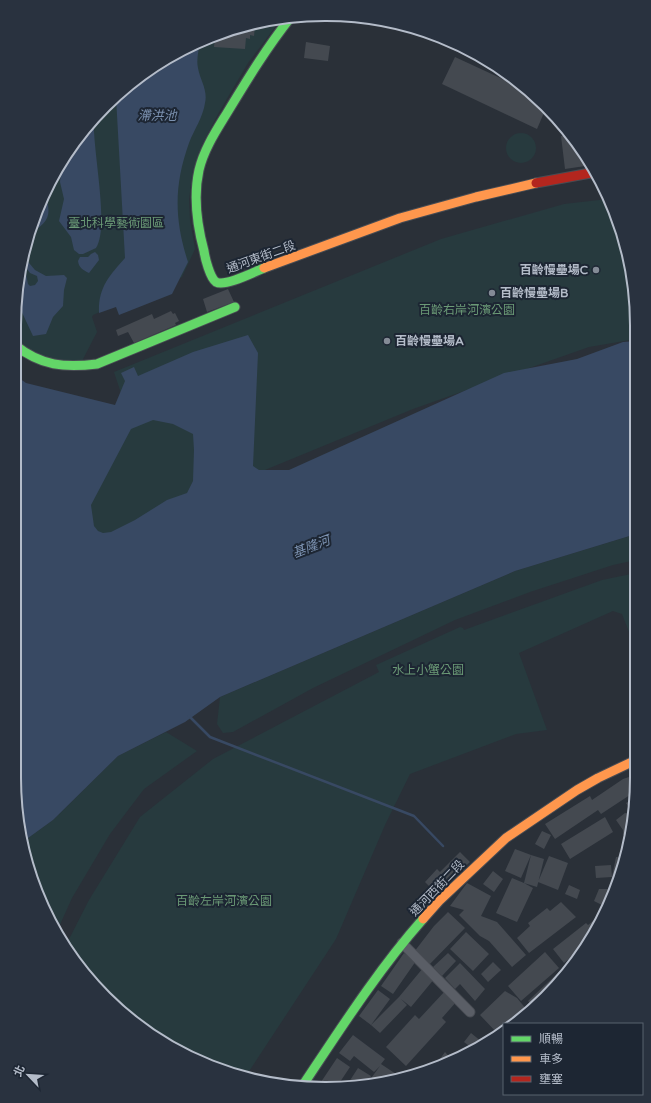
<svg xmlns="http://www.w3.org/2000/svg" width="651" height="1103" viewBox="0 0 651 1103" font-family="'Varela Round','Noto Sans TC',sans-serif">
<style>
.green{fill:#273a3e}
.water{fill:#384963;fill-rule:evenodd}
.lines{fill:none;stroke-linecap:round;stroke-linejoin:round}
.stream{stroke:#384963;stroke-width:2.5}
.building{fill:#444950}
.street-casing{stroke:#484c53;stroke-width:11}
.fast-casing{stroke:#484c53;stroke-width:11}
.slow-casing{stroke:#484c53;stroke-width:11}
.jam-casing{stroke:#484c53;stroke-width:11}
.street{stroke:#5a5e66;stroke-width:9}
.fast{stroke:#63d668;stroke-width:9}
.slow{stroke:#ff974d;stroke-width:9}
.jam{stroke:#b3261e;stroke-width:9}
.poi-dot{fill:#848b96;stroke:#1d2633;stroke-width:1.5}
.labels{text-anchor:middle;stroke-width:4;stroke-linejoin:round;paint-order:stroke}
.park-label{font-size:12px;fill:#6b9a76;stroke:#1d2633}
.street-label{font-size:12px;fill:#b4bcc9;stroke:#1d2633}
.poi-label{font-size:12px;font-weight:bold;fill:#b4bcc9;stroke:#1d2633;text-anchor:start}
.water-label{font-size:13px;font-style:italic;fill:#7c92b1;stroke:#1d2633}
.rim{fill:none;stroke:#b4bcc9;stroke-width:2}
</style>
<rect width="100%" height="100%" fill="#2a3038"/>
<!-- green -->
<path class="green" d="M282,18L248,63L218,114L202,145L193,170L189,199L190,220L195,249L182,277L93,315L92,317L97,332L81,363L60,362L36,355L15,340V305L31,225L67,152L105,105L153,66L207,38L265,20Z
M506 148a15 15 0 1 1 30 0a15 15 0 1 1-30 0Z
M608,199L621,226L636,305V339L589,347L413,409L100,538L91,521L87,500L125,405L114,372L441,239L564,204Z
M636,534V560L613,565L530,592L455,620L313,688L233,732L223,733L217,724L220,697L515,571Z
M636,573V650L622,614L613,611L519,653L547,730L516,734L410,774L385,825L336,939L246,1076L226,1073L136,1025L78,967L66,945L89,900L140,817L213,759L379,672L376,665L460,627L463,628L464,630L602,580Z
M166,732L197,751L144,789L110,834L72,898L58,929L30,877L24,841L53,820L118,756Z"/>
<!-- water -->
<path class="water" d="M200,41C199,49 196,60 198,68C200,80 208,90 205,103C203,117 194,130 189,143C174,185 174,219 188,262L172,294L119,315L116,307L99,313C98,288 109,276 125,258L116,97L153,66Z
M94,119C92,149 110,226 96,248L83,254H79L74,250L71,237L59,221L64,199L60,182L62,161L67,152Z
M45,195C53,217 47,223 29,234L31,225Z
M95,252L98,255L99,260L89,273C83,270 79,268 78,261L80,257H88L91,254Z
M24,257L35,270L46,276L64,275L67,278L64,290L63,306L53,317L46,334L33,336L19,306L15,301L22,268L26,274L28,284L30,286L35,285L38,281L37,276L30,273L23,264Z
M248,335L258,353L253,466L259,470H289L504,373L577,359L623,342L636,341V534L515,571L220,697L185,722L118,756L53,820L24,841L14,777L15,375L26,383L115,405L125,381L121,373L134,367L138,376L193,352ZM153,420L173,424L193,434L194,450L193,481L187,493L167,500L135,520L111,532L103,533L98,531L94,526L91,505L131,429Z"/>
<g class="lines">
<!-- stream -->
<path class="stream" d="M189,716L210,737L414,816L443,846"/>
</g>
<!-- building -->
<path class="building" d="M251,24V26H255L254,36L250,35V39L246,38L245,49L214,47L215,35Z
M306,42L330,46L328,61L304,58Z
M455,57L509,82V76L546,108L537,129L442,84Z
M570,135L588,160L592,165L565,169L561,136Z
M228,289L234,302L207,312L203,299Z
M171,311L173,314L175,313L179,321L175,323L176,325L134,343L128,332L118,336L116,330L152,314L154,319Z
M636,764V786L630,789L633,793L601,814L598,810L555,839L545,824L590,796L592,800L623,779L635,775L630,767Z
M636,797L635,807L630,809L626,803Z
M625,813L633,814L629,834L623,835V830L616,820Z
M605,817L613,832L570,859L561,844Z
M542,831L551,835L544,849L535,844Z
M515,849L531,855L521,878L505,871Z
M460,852L470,862L449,882L446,879L434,891L425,882L437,869L440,872Z
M531,855L544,859L537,887L524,883L533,888L517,922L496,913L512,878L524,883Z
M549,856L568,863L558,890L538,882Z
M616,857L624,858L620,878L612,877Z
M611,865L612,877L596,878L595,866Z
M493,871L503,879L494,892L483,884Z
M467,883L491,896L481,916L497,922L526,955L512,967L489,941L480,936L459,915L464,910L450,906Z
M569,885L580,890L577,899L565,894Z
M609,887L615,889L606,907L594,901L599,889H608Z
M561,902L576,917L529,953L517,938L530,926L528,923L547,908L550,911Z
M448,912L465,928L428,966L414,952L434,926Z
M603,913L588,943L564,963L553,949L586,923L588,925Z
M466,932L489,954L473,971L450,949Z
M545,952L559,968L521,1001L508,986Z
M404,953L416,961L393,994L381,986Z
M448,953L456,961L442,976L433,967Z
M493,962L501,970L488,982L481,974Z
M460,963L485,989L475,1001L460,984L455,989L445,978Z
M423,968L435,978L411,1007L401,999L407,1005L380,1033L371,1025L359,1016L378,990L390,999L371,1025L399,997Z
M561,970L564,973L533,1006L528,1001Z
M445,991L457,1001L442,1018L446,1022L406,1066L386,1047L415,1015L419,1019Z
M505,991L517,998L527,1010L511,1024H504V1030L498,1034L480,1015Z
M471,1033L482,1042L472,1048L464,1042Z
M353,1035L385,1059L381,1064L396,1074L394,1078L347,1085L358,1068L371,1076L369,1081L380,1066L374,1072L354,1056L350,1061L339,1053Z
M467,1047L470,1049L461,1053Z
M445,1052L451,1059L443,1063L440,1059Z
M337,1058L350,1067L340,1082L337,1087L325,1089L317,1088Z"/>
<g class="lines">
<!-- street casing -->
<g class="street-casing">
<path id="street" d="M336,15L353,17
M402,943L470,1012"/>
</g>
<!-- fast casing -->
<g class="fast-casing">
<path id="fast" d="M264,268C254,272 225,287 216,282C210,278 205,258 204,251C197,225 193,197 199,170C204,149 216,131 227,113C247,80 267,47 291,17
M15,345C41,366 65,368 97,364L235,307
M303,1085C341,1028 378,970 423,919"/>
</g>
<!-- slow casing -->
<g class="slow-casing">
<path id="slow" d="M264,268L400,218L476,197L536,183
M423,919L439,901L506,838L577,790L598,778L636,760"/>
</g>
<!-- jam casing -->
<g class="jam-casing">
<path id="jam" d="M536,183L596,172"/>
</g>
<!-- street -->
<use href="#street" class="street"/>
<!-- fast -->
<use href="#fast" class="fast"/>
<!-- slow -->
<use href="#slow" class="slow"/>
<!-- jam -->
<use href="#jam" class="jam"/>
</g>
<!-- markers -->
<g class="poi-dot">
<circle cx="596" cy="270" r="4"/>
<circle cx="492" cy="293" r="4"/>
<circle cx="387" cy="341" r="4"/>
</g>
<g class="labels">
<!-- park labels -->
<g class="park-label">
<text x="116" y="227">臺北科學藝術園區</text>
<text x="467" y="314">百齡右岸河濱公園</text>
<text x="428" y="674">水上小蟹公園</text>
<text x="224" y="905">百齡左岸河濱公園</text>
</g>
<!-- street labels -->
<g class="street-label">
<text transform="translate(261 257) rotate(-20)" y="4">通河東街二段</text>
<text transform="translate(437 888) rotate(-46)" y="4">通河西街二段</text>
</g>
<!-- poi labels -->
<g class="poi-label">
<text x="588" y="274" text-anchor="end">百齡慢壘場C</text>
<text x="500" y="297">百齡慢壘場B</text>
<text x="395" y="345">百齡慢壘場A</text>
</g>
<!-- water labels -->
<g class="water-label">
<text x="157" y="120">滯洪池</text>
<text transform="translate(311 546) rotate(-21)" y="5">基隆河</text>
</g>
</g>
<!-- crop -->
<path d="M0 0H651V1103H0ZM325 21H326A304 304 0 0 1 630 325V778A304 304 0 0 1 326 1082H325A304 304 0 0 1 21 778V325A304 304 0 0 1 325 21Z" fill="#29323f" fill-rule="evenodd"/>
<path class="rim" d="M325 21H326A304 304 0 0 1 630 325V778A304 304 0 0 1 326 1082H325A304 304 0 0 1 21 778V325A304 304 0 0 1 325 21Z"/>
<!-- legend -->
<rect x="503" y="1023" width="140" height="72" fill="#1d2633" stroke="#59626f"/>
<rect x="511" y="1036" width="20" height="6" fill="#63d668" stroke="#59626f"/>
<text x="539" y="1043" font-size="12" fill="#b4bcc9">順暢</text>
<rect x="511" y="1056" width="20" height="6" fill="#ff974d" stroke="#59626f"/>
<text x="539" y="1063" font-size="12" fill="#b4bcc9">車多</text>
<rect x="511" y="1076" width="20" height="6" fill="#b3261e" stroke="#59626f"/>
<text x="539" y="1083" font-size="12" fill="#b4bcc9">壅塞</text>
<!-- north arrow -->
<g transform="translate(28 1075) rotate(295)" stroke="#1d2633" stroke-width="3" paint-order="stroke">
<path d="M0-3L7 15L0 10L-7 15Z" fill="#b4bcc9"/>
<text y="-6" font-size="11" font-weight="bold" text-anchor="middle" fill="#b4bcc9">北</text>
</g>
</svg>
